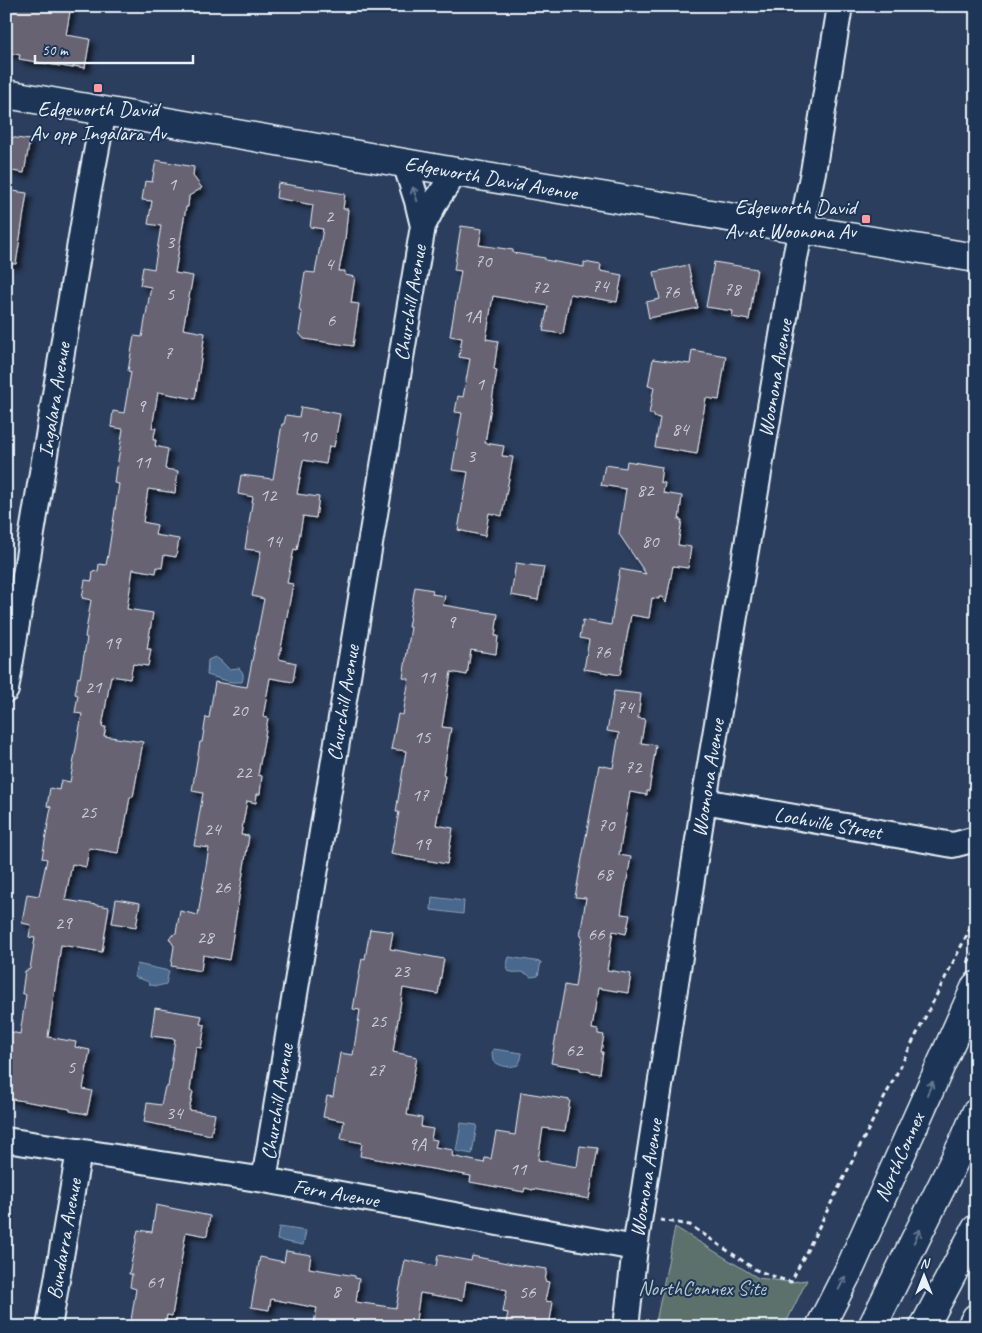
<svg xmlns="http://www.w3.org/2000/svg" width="982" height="1333" viewBox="0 0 982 1333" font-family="Caveat,sans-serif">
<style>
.green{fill:#5d716c;stroke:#a2b1b2}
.water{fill:#48688d;stroke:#889fb8}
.building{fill:#676373;stroke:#e8f1f8;filter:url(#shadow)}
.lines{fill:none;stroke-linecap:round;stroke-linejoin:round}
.street-casing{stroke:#e8f1f8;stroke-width:28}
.secondary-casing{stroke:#e8f1f8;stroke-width:31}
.highway-casing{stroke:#e8f1f8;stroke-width:31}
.path{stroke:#e8f1f8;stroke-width:3;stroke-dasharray:5 4;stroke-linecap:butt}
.street{stroke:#1d3557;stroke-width:24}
.secondary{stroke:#1d3557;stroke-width:28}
.highway{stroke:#1d3557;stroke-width:28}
.oneway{stroke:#64778f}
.poi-dot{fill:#ff9aa2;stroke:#1d3557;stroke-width:2}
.labels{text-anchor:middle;stroke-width:4;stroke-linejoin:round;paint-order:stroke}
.number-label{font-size:19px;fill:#c8ced7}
.poi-label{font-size:21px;fill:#e8f1f8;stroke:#1d3557}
.street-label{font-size:21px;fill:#e8f1f8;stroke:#1d3557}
.park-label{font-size:21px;fill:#b7c4c7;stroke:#1d3557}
</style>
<defs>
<filter id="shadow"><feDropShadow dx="4.5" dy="4.5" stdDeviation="2.5" flood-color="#0009"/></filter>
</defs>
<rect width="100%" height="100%" fill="#2c3e5d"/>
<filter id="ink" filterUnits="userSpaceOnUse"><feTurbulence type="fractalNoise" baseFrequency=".02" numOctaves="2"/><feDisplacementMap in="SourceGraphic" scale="10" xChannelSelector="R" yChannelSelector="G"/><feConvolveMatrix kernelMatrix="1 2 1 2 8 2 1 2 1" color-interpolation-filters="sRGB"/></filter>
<g filter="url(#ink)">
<!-- green -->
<path class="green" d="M675,1227L758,1278L791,1282L807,1280L784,1327H655Z"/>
<!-- water -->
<path class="water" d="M215,657L220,660L229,669L239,668C244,673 244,676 242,682H231L207,675L208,660Z
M432,897L464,901L463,914L431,910Z
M509,957L541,962L538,976L531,977C520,968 518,975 508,971L507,964Z
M137,964L169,971L166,984L158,986L150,985L147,981L134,977Z
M493,1049L522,1053L521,1059L518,1065C508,1068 502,1067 493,1061L492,1054Z
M461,1123L477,1125L472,1154L456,1151Z
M279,1227L306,1231L303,1245L277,1240Z"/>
<!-- building -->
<path class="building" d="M6,6H71L66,35L90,39L85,68L73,66V68L61,66H60L19,59L20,55L6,52Z
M9,137L30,140L24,173L6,170V140H8Z
M156,160L194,167L193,176L202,188L189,196L188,207H186L175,273L193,276L183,329L205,333L195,399L158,392L152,428H156L153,440H156L155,446L168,449L165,469L178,471L175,493L148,489L143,522L157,525L155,535L179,539L176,557L164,555L162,568L157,567L156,573L133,569L127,609L153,613L147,649H151L148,666L133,664L130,679L111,676L102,727H106L104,736L143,742L133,797H130L123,837H121L118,853L89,848L86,867L72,864L65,900L109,907L102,952L61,945L48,1037L76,1042L75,1047L90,1050L83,1089L92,1091L87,1114L70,1111V1109L6,1098V1031L20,1034L26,995L22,993L25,971L30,969L35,938L29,937L31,925L22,923L27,894L39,896L47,859L42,858L51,807L47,806L50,788L59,790L61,780L70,782L82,714L75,713L78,695L75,694L78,677L80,678L87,638L85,637L91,600L82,598L85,580L92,581L93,571L98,572L99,564L106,565L108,555L119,484L114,483L116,467H117L123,429L111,427L113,411L124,413L131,372L128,371L134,336L142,337L151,287L140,285L143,267L154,269L161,226L148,224L152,201L142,200L145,181L152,182Z
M278,183L345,194L343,209H348L345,240L339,271H345V275L355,277L351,303L359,304L353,346L304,339L299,333L302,314L299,309L305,272L315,273L323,229L310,227L313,205L276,198Z
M6,190L27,193L16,264L6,263Z
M461,226L482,229L479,245L513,250V253L545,258V260L584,267V262L601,265L600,271L622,275L617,302L570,294L563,334L543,331L548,306L493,296L486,339L498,341L494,369L497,370L485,443L504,446L502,456L513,457L502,516L489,513L485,536L458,530L468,472L452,470L462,413L455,412L458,396L463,397L470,359L459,357L462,338L450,336L461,271L454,270Z
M714,262L757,269L749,320L732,317L733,311L706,307Z
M688,265L698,308L649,318L646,302L660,299L654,272Z
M692,350L726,356L719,400L706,398L697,454L655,447L660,418L654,417V414H649L654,387L648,386L653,359L690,364Z
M301,407L340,414L334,447L329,446L326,464L303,460L297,494L319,497L316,518L303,516L297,550L294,549L287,583L293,584L279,659L296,663L293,682L270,678L263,717L268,718L258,775L262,776L260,794H257L256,803L247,801L241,835L249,836L229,960L203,955L201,971L171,966L174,946L169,938L176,933L180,911L198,915L209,848L194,846L203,793L192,791L200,742H202L206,717L209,718L215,682L247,687L264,599L252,596L261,551L245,549L253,497L238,494L241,475L273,479L282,424H284L286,415L299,417Z
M627,461L662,467L660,482L665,483L663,493L682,496L679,520H682L678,545L691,547L688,568L673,566L666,603L662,597H659V599L652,598L649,618L631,615L620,675L584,669L589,640L580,638L583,620L611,625L620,569L646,574L619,534L626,489L601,485L605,465L626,468Z
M516,563L544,567L538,600L511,595Z
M415,587L433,590L432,594L445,596L443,605L498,614L495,636H498L496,654L471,650L467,675L451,672L442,727L451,728L443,775L445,776L436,825L453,828L447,864L391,854L399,812H396L406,751L391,749L398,714L403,715L409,679L403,678L411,627H408Z
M614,691L641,694L638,718L645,719L641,743L656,745L649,791H647V795L630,792L619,855L631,857L621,914L630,915L626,934L613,931L607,970L631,974L628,993L598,988L592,1029L598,1030V1034L604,1035L601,1052H603L600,1074L580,1070V1068L551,1063L565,985L575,987L582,936H580L586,898L575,897L599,765L613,768L619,733L607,731Z
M116,899L140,903L136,927L112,923Z
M370,929L393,932L390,949L444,959L438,994L403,988L393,1052L417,1057L407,1115L422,1118L421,1127L433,1129L431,1139L437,1140L435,1147L453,1150L452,1156L484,1163L485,1158L491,1159L496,1132L515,1135L521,1092L570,1100L565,1131L543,1128L538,1160L577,1167L580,1146L598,1148L589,1199L533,1189V1190L525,1188L524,1192L470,1182L471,1176L360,1156L362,1143L341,1139L344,1121L323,1117L327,1096L333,1097L340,1053L353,1055L360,1010L353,1009L362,958L365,959Z
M155,1008L202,1016L200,1024L205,1025L201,1048L196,1047L190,1091L193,1092L189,1110L215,1114L211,1135L144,1122L147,1103L161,1105L165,1087H168L175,1039L151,1036Z
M156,1205L210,1216L207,1236L186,1232L172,1316L167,1315L165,1327H130L136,1289L130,1287L132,1274H129L138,1230L152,1232Z
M286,1251L311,1255L309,1268L355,1276V1278L359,1279L356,1302L396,1308L405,1260L436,1266L438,1255L471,1261L472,1256L512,1264L547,1269L545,1281L549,1282L545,1301L553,1302L549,1327H505L508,1313L503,1312L507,1290L466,1281L463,1300L420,1293L415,1327H313L317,1308L271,1299L269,1310L251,1307L260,1257L284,1262Z"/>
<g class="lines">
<!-- street casing -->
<g class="street-casing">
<path id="street" d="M405,163L417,201L423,226
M6,690L88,195L104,111
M704,801L953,845L976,839
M6,1140L264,1180L635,1248
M264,1180L423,226L437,199L456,172
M49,1327L79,1151
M626,1327L635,1248L704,801L795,258L813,172L840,6"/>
</g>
<!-- secondary casing -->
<g class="secondary-casing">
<path id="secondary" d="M6,94L456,172L976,258"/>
</g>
<!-- highway casing -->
<g class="highway-casing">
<path id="highway" d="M820,1327L851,1266L976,986
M872,1327L965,1139L976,1113
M924,1327L976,1229
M971,1327L976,1318"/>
</g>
<!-- path -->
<path class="path" d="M968,963L976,947
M660,1220L690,1225L756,1270L781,1279L791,1282L976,917"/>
<!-- street -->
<use href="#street" class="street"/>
<!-- secondary -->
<use href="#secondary" class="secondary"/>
<!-- highway -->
<use href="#highway" class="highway"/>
</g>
<!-- one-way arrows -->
<defs><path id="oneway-shaft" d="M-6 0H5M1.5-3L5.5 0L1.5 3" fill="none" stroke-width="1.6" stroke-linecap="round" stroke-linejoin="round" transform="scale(1.25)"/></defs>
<g class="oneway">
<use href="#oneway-shaft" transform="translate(415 194) rotate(-108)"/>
<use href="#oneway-shaft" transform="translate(930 1088) rotate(-66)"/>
<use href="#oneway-shaft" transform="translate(917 1236) rotate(-64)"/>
<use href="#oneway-shaft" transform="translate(842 1283) rotate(-63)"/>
</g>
</g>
<!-- markers -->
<g class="poi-dot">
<rect x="93" y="83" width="10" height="10" rx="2.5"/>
<rect x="861" y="214" width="10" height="10" rx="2.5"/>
</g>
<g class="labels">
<!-- number labels -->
<g class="number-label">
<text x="172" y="190">1</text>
<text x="329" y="222">2</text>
<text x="170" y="248">3</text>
<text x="483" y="267">70</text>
<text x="329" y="270">4</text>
<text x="600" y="292">74</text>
<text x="540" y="293">72</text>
<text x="732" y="295">78</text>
<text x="671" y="298">76</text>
<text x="170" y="300">5</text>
<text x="472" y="322">1A</text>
<text x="331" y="326">6</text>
<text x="168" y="359">7</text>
<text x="480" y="390">1</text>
<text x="141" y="412">9</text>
<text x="680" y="435">84</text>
<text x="308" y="442">10</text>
<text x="471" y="462">3</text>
<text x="142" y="468">11</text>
<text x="645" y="496">82</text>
<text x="268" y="501">12</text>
<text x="273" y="547">14</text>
<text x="650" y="547">80</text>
<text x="451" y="628">9</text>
<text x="112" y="649">19</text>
<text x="602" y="658">76</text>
<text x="427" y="683">11</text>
<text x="93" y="693">21</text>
<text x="625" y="713">74</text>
<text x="239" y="716">20</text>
<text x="422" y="743">15</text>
<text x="633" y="773">72</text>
<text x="243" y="778">22</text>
<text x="420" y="801">17</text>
<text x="88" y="818">25</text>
<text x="606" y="831">70</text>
<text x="212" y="835">24</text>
<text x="422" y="850">19</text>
<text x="604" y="880">68</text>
<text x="222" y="893">26</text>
<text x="63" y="929">29</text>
<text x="596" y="940">66</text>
<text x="205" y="943">28</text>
<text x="401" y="977">23</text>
<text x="378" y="1027">25</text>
<text x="574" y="1056">62</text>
<text x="71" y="1073">5</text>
<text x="376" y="1076">27</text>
<text x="174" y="1119">34</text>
<text x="417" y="1150">9A</text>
<text x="518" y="1175">11</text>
<text x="155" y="1288">61</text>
<text x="336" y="1297">8</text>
<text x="527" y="1298">56</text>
</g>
<!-- poi labels -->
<g class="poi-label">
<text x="98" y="116">Edgeworth David<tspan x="98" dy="24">Av opp Ingalara Av</tspan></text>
<text x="856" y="214" text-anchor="end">Edgeworth David<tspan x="856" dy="24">Av at Woonona Av</tspan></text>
</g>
<!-- street labels -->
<g class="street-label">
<text transform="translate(491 178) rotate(10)" y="7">Edgeworth David Avenue</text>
<text transform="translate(410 303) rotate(-81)" y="7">Churchill Avenue</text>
<text transform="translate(775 378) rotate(-80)" y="7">Woonona Avenue</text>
<text transform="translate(54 400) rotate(-81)" y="7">Ingalara Avenue</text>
<text transform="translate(343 703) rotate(-81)" y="7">Churchill Avenue</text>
<text transform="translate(708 778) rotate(-81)" y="7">Woonona Avenue</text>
<text transform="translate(828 823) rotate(10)" y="7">Lochville Street</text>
<text transform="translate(277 1102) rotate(-81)" y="7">Churchill Avenue</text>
<text transform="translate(899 1157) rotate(-66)" y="7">NorthConnex</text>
<text transform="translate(646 1178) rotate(-81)" y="7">Woonona Avenue</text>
<text transform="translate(336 1193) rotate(10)" y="7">Fern Avenue</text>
<text transform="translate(64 1239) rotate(-80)" y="7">Bundarra Avenue</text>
</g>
<!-- park labels -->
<g class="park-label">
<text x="702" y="1295">NorthConnex Site</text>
</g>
</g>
<!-- margin -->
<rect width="982" height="1333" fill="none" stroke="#1d3557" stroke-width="25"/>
<rect x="12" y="12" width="957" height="1308" fill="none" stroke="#e8f1f8" stroke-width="2" filter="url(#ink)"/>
<!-- north arrow -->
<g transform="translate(924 1276)" stroke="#1d3557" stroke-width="4" paint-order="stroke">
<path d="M0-4L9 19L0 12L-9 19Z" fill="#e8f1f8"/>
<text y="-8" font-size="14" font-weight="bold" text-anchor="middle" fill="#e8f1f8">N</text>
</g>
<!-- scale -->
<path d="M35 55v8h158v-8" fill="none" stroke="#e8f1f8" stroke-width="2.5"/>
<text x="42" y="55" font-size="15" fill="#e8f1f8" stroke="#1d3557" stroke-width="4" paint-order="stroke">50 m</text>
</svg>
